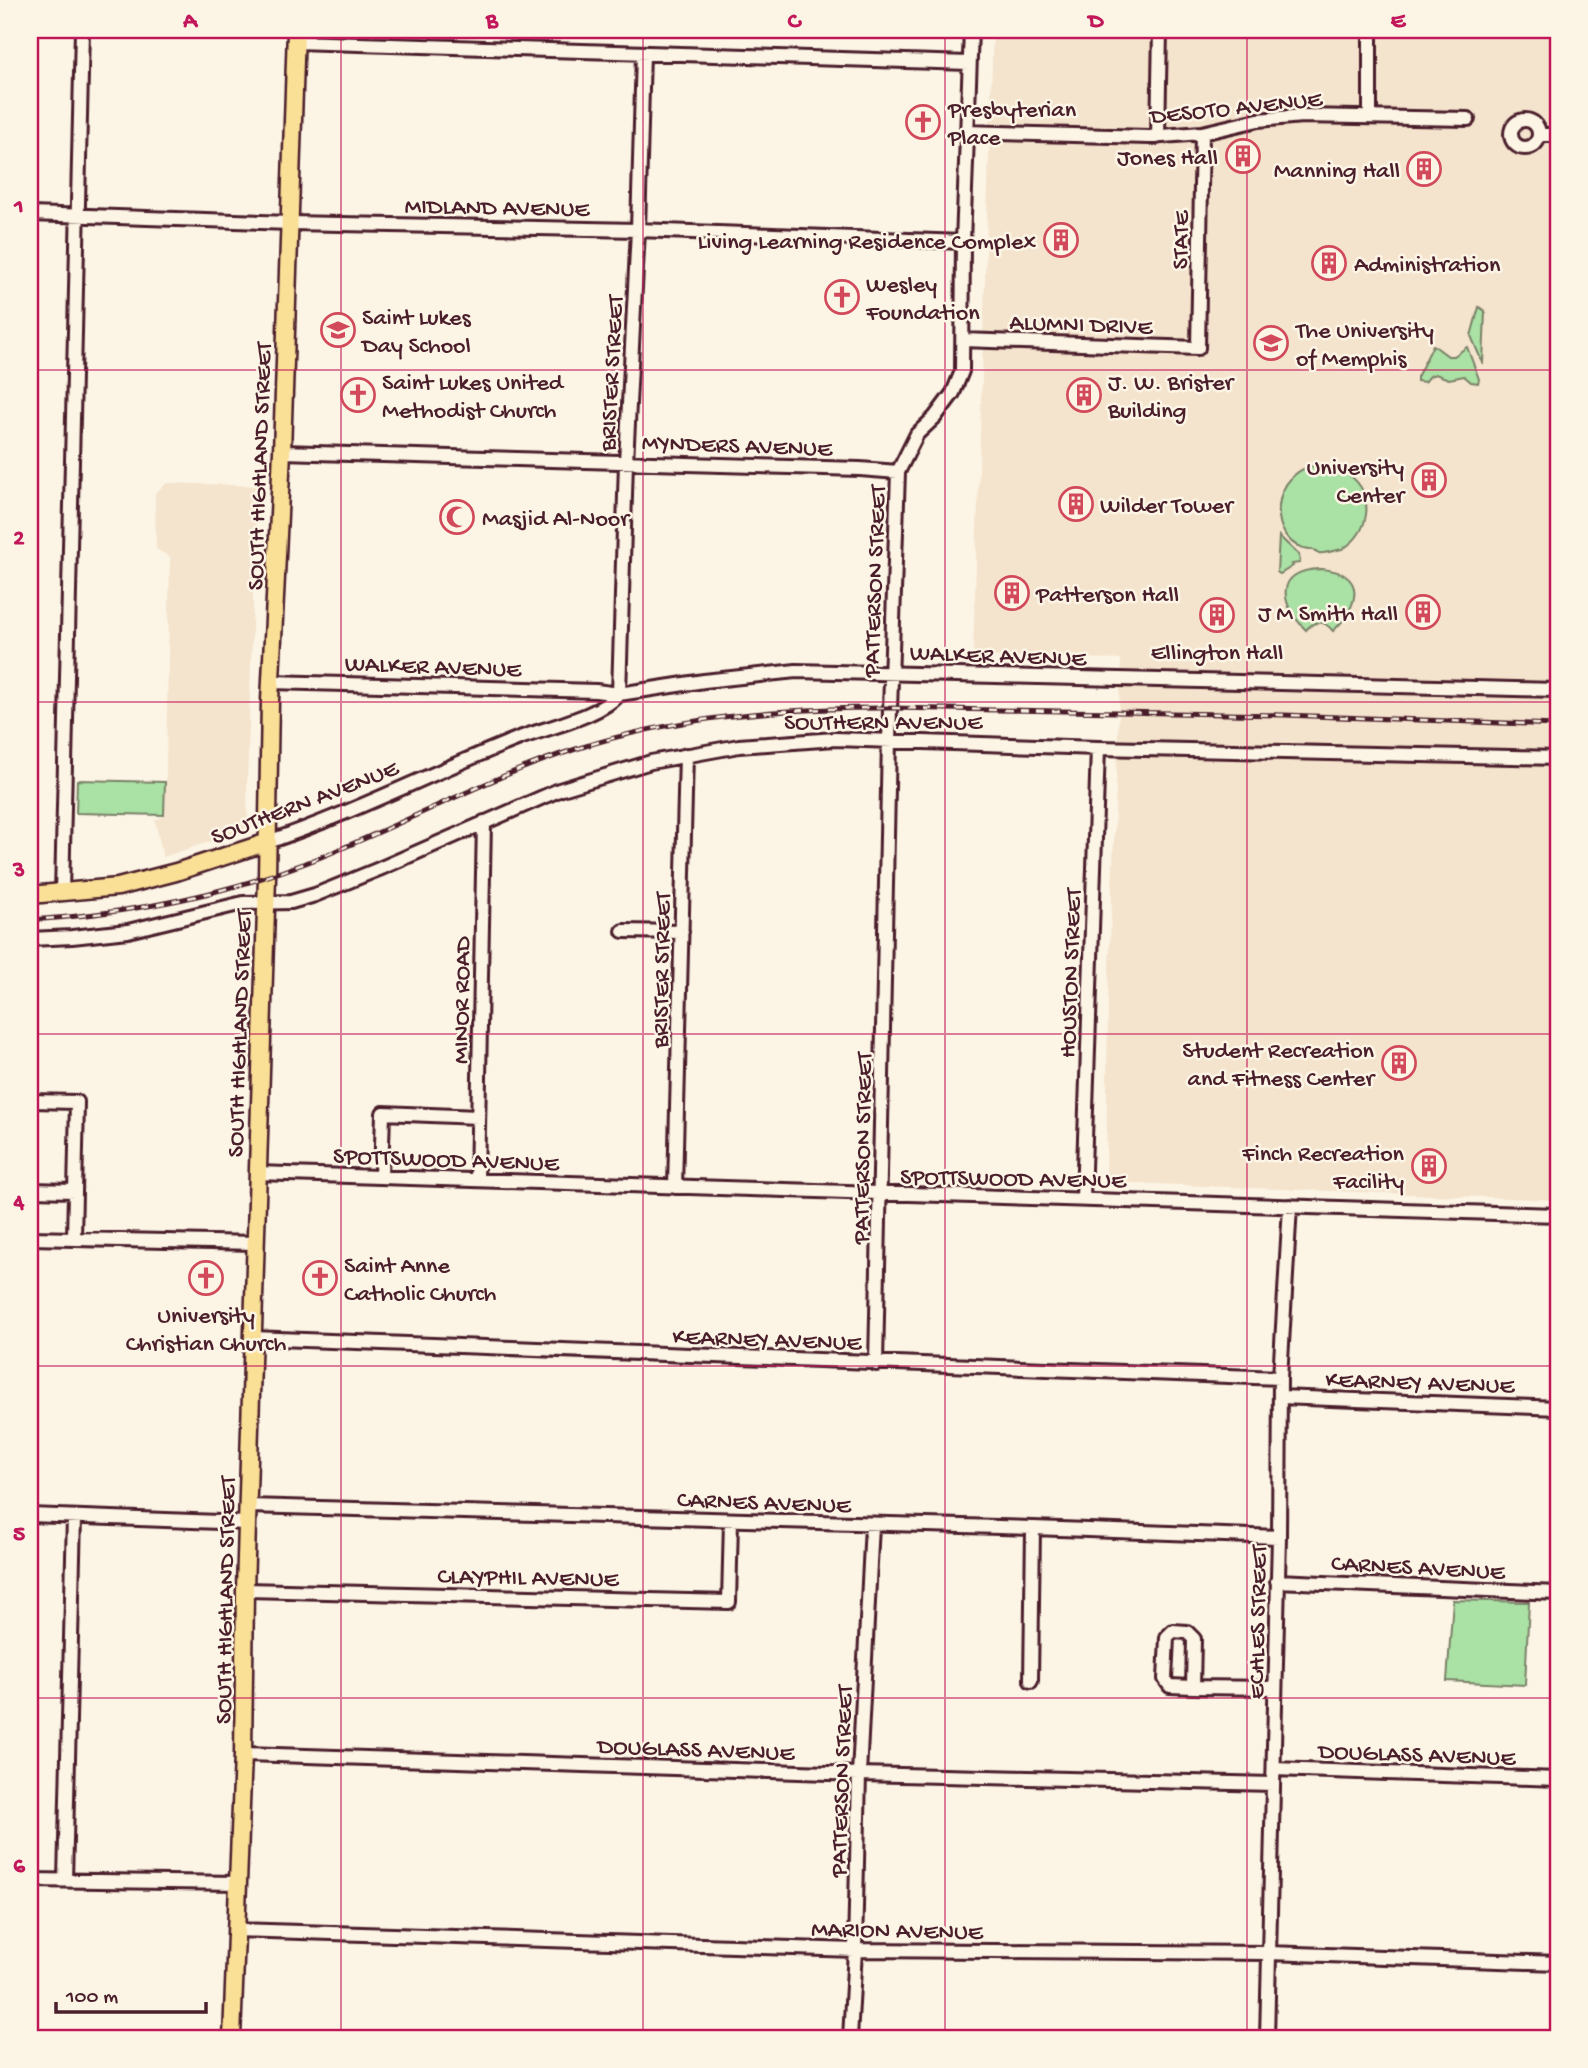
<svg xmlns="http://www.w3.org/2000/svg" width="1588" height="2068" viewBox="0 0 1588 2068" font-family="'Gochi Hand',sans-serif">
<style>
.built{fill:#f4e3cd}
.green{fill:#aae1a4;stroke:#7a8068;stroke-width:2}
.lines{fill:none;stroke-linecap:round;stroke-linejoin:round}
.minor-casing{stroke:#4a1f2b;stroke-width:18}
.major-casing{stroke:#4a1f2b;stroke-width:21}
.minor{stroke:#fcf5e5;stroke-width:12}
.major{stroke:#fadf96;stroke-width:16}
.rail-casing{stroke:#4a1f2b;stroke-width:5}
.rail{stroke:#fcf5e5;stroke-width:2.5;stroke-dasharray:8;stroke-linecap:butt}
.grid{fill:none;stroke:#c2185b;stroke-width:2;stroke-opacity:0.55}
.labels{text-anchor:middle;stroke-width:5;stroke-linejoin:round;paint-order:stroke}
.street-label{font-size:24px;fill:#4a1f2b;stroke:#fcf5e5}
.poi-label{font-size:24px;fill:#4a1f2b;stroke:#fcf5e5;text-anchor:start}
.neatline{fill:none;stroke:#c2185b;stroke-width:2.5}
.grid-label{font-size:23px;text-anchor:middle;font-weight:bold;fill:#c2185b}
</style>
<rect width="100%" height="100%" fill="#fcf5e5"/>
<filter id="ink" filterUnits="userSpaceOnUse"><feTurbulence type="fractalNoise" baseFrequency=".0143" numOctaves="2"/><feDisplacementMap in="SourceGraphic" scale="14" xChannelSelector="R" yChannelSelector="G"/><feConvolveMatrix kernelMatrix="1 2 1 2 8 2 1 2 1" color-interpolation-filters="sRGB"/></filter>
<g filter="url(#ink)">
<!-- built -->
<path class="built" d="M993,30H1558V1200L1106,1182L1108,996L1121,659L973,656Z
M167,483L262,486L261,505L256,508L247,785L248,829L163,857L155,820L165,816L170,557L156,549L155,493Z"/>
<!-- green -->
<path class="green" d="M1479,307L1485,311L1483,364L1471,336Z
M1433,345L1448,356H1454L1467,347L1479,379L1478,383L1471,382L1464,376L1449,379L1435,374L1430,376L1425,382L1417,381V377Z
M1323,465C1329,468 1341,469 1349,475C1376,493 1370,535 1342,549C1338,550 1322,554 1319,553C1316,552 1313,550 1310,549C1265,546 1268,465 1323,465Z
M1279,536L1299,555L1300,563L1292,564L1293,566L1280,574L1277,572Z
M1321,569C1367,572 1360,606 1333,631C1324,620 1315,620 1306,630C1279,604 1274,570 1321,569Z
M77,780L165,782L164,815L76,813Z
M1453,1600L1529,1602L1525,1685L1447,1681Z"/>
<g class="lines">
<!-- minor casing -->
<g class="minor-casing">
<path id="minor" d="M295,42L969,63
M1370,117V30
M1511 134a14 14 0 1 1 28 0a14 14 0 1 1-28 0Z
M966,132L1149,137L1202,133L1258,120L1302,116L1468,119
M1540,135H1558
M1158,137L1160,30
M30,214L290,223L638,230L963,242
M963,340L1198,348L1202,133
M282,452L860,469L898,472
M271,682L596,691L619,694L704,681L796,671L1558,690
M619,694L626,462L638,230L643,53
M268,842C353,813 433,772 517,739C545,728 601,716 619,694
M62,893L82,30
M623,931L682,932
M30,939L72,937L128,931L243,903L291,902L315,895L379,869L559,790L651,762L739,746L835,739L1098,748L1558,758
M30,1101L77,1102L74,1238
M257,1173L1558,1215
M381,1177L383,1113L478,1117
M477,1180L484,822
M675,1187L686,755
M30,1190L75,1191
M1083,1199L1098,748
M30,1238L256,1243
M253,1338L1280,1378
M876,1364L889,740L898,472L917,434L935,417L953,393L962,371L963,242L971,30
M1280,1397L1558,1408
M248,1506L1033,1528L1279,1537
M30,1515L247,1523
M1277,1581L1558,1593
M245,1590L729,1602L731,1521
M1031,1681L1033,1528
M1193,1687L1170,1686L1165,1679L1167,1637L1173,1631L1187,1632L1194,1639L1193,1687L1275,1688
M243,1754L859,1774L1273,1784
M1274,1769L1558,1779
M30,1880L238,1883
M65,1880L74,1517
M236,1930L855,1950L1269,1953L1558,1963
M850,2038L855,1950L859,1774L872,1525
M1267,2038L1279,1537L1280,1378L1290,1206"/>
</g>
<!-- major casing -->
<g class="major-casing">
<path id="major" d="M30,895L118,887L176,872L268,842
M232,2038L243,1754L245,1590L267,877L270,701L282,452L296,30"/>
</g>
<!-- minor -->
<use href="#minor" class="minor"/>
<!-- major -->
<use href="#major" class="major"/>
<!-- rail casing -->
<g class="rail-casing">
<path id="rail" d="M30,920C124,914 215,897 303,864C396,829 482,779 576,749C678,716 783,708 890,708L1284,715L1558,725"/>
</g>
<!-- rail -->
<use href="#rail" class="rail"/>
</g>
</g>
<!-- grid -->
<path class="grid" d="M341,30V2038M643,30V2038M945,30V2038M1247,30V2038M30,370H1558M30,702H1558M30,1034H1558M30,1366H1558M30,1698H1558"/>
<!-- icons -->
<defs>
<g id="church-ring" transform="scale(1.75)"><circle r="9.5" fill="#fcf5e5" stroke="#d1495b" stroke-width="1.5"/><path d="M-1.2-6h2.4v3.5h3.3v2.4h-3.3V6h-2.4V-.1h-3.3v-2.4h3.3Z" fill="#d1495b"/></g>
<g id="building-ring" transform="scale(1.75)"><circle r="9.5" fill="#fcf5e5" stroke="#d1495b" stroke-width="1.5"/><path d="M-4-6H4V6H1V3H-1V6H-4ZM-2.5-4.3h1.7v1.8h-1.7ZM.8-4.3h1.7v1.8H.8ZM-2.5-1h1.7V.8h-1.7ZM.8-1h1.7V.8H.8Z" fill="#d1495b"/></g>
<g id="school-ring" transform="scale(1.75)"><circle r="9.5" fill="#fcf5e5" stroke="#d1495b" stroke-width="1.5"/><path d="M0-5L7-2L0 1L-7-2ZM-4 1L0 2.5L4 1V4Q0 6-4 4Z" fill="#d1495b"/></g>
<g id="university-ring" transform="scale(1.75)"><circle r="9.5" fill="#fcf5e5" stroke="#d1495b" stroke-width="1.5"/><path d="M0-5L7-2L0 1L-7-2ZM-4 1L0 2.5L4 1V4Q0 6-4 4Z" fill="#d1495b"/></g>
<g id="mosque-ring" transform="scale(1.75)"><circle r="9.5" fill="#fcf5e5" stroke="#d1495b" stroke-width="1.5"/><path d="M3.5-4.9A6 6 0 1 0 3.5 4.9A5 5 0 1 1 3.5-4.9Z" fill="#d1495b"/></g>
</defs>
<g fill-rule="evenodd">
<use href="#church-ring" x="923" y="122"/>
<use href="#building-ring" x="1243" y="156"/>
<use href="#building-ring" x="1424" y="169"/>
<use href="#building-ring" x="1061" y="240"/>
<use href="#building-ring" x="1329" y="263"/>
<use href="#church-ring" x="842" y="297"/>
<use href="#school-ring" x="338" y="330"/>
<use href="#university-ring" x="1271" y="343"/>
<use href="#church-ring" x="358" y="395"/>
<use href="#building-ring" x="1084" y="395"/>
<use href="#building-ring" x="1429" y="480"/>
<use href="#building-ring" x="1076" y="504"/>
<use href="#mosque-ring" x="457" y="517"/>
<use href="#building-ring" x="1012" y="593"/>
<use href="#building-ring" x="1423" y="612"/>
<use href="#building-ring" x="1217" y="615"/>
<use href="#building-ring" x="1399" y="1063"/>
<use href="#building-ring" x="1429" y="1166"/>
<use href="#church-ring" x="206" y="1278"/>
<use href="#church-ring" x="320" y="1278"/>
</g>
<g class="labels">
<!-- street labels -->
<g class="street-label">
<text transform="translate(1236 106) rotate(-6)" y="8">DESOTO AVENUE</text>
<text transform="translate(497 206) rotate(1)" y="8">MIDLAND AVENUE</text>
<text transform="translate(1179 240) rotate(-89)" y="8">STATE</text>
<text transform="translate(1081 323) rotate(2)" y="8">ALUMNI DRIVE</text>
<text transform="translate(610 373) rotate(-87)" y="8">BRISTER STREET</text>
<text transform="translate(737 444) rotate(2)" y="8">MYNDERS AVENUE</text>
<text transform="translate(258 466) rotate(-88)" y="8">SOUTH HIGHLAND STREET</text>
<text transform="translate(873 581) rotate(-88)" y="8">PATTERSON STREET</text>
<text transform="translate(998 654) rotate(2)" y="8">WALKER AVENUE</text>
<text transform="translate(433 665) rotate(2)" y="8">WALKER AVENUE</text>
<text x="883" y="729">SOUTHERN AVENUE</text>
<text transform="translate(304 801) rotate(-21)" y="8">SOUTHERN AVENUE</text>
<text transform="translate(660 970) rotate(-89)" y="8">BRISTER STREET</text>
<text transform="translate(1069 973) rotate(-88)" y="8">HOUSTON STREET</text>
<text transform="translate(460 1000) rotate(-89)" y="8">MINOR ROAD</text>
<text transform="translate(238 1033) rotate(-88)" y="8">SOUTH HIGHLAND STREET</text>
<text transform="translate(861 1148) rotate(-89)" y="8">PATTERSON STREET</text>
<text transform="translate(446 1158) rotate(2)" y="8">SPOTTSWOOD AVENUE</text>
<text transform="translate(1013 1177) rotate(1)" y="8">SPOTTSWOOD AVENUE</text>
<text transform="translate(767 1338) rotate(2)" y="8">KEARNEY AVENUE</text>
<text transform="translate(1420 1381) rotate(2)" y="8">KEARNEY AVENUE</text>
<text transform="translate(764 1501) rotate(2)" y="8">CARNES AVENUE</text>
<text transform="translate(1418 1566) rotate(3)" y="8">CARNES AVENUE</text>
<text transform="translate(528 1576) rotate(1)" y="8">CLAYPHIL AVENUE</text>
<text transform="translate(224 1600) rotate(-89)" y="8">SOUTH HIGHLAND STREET</text>
<text transform="translate(1256 1622) rotate(-89)" y="8">ECHLES STREET</text>
<text transform="translate(696 1748) rotate(2)" y="8">DOUGLASS AVENUE</text>
<text transform="translate(1417 1753) rotate(2)" y="8">DOUGLASS AVENUE</text>
<text transform="translate(840 1781) rotate(-88)" y="8">PATTERSON STREET</text>
<text transform="translate(897 1929) rotate(1)" y="8">MARION AVENUE</text>
</g>
<!-- poi labels -->
<g class="poi-label">
<text x="948" y="116">Presbyterian<tspan x="948" dy="28">Place</tspan></text>
<text x="1218" y="164" text-anchor="end">Jones Hall</text>
<text x="1400" y="177" text-anchor="end">Manning Hall</text>
<text x="1036" y="248" text-anchor="end">Living Learning Residence Complex</text>
<text x="1354" y="271">Administration</text>
<text x="866" y="291">Wesley<tspan x="866" dy="28">Foundation</tspan></text>
<text x="362" y="324">Saint Lukes<tspan x="362" dy="28">Day School</tspan></text>
<text x="1296" y="337">The University<tspan x="1296" dy="28">of Memphis</tspan></text>
<text x="382" y="389">Saint Lukes United<tspan x="382" dy="28">Methodist Church</tspan></text>
<text x="1108" y="389">J. W. Brister<tspan x="1108" dy="28">Building</tspan></text>
<text x="1404" y="474" text-anchor="end">University<tspan x="1404" dy="28">Center</tspan></text>
<text x="1100" y="512">Wilder Tower</text>
<text x="482" y="525">Masjid Al-Noor</text>
<text x="1036" y="601">Patterson Hall</text>
<text x="1398" y="620" text-anchor="end">J M Smith Hall</text>
<text x="1217" y="659" text-anchor="middle">Ellington Hall</text>
<text x="1374" y="1057" text-anchor="end">Student Recreation<tspan x="1374" dy="28">and Fitness Center</tspan></text>
<text x="1404" y="1160" text-anchor="end">Finch Recreation<tspan x="1404" dy="28">Facility</tspan></text>
<text x="344" y="1272">Saint Anne<tspan x="344" dy="28">Catholic Church</tspan></text>
<text x="206" y="1322" text-anchor="middle">University<tspan x="206" dy="28">Christian Church</tspan></text>
</g>
</g>
<!-- margin -->
<rect width="1588" height="2068" fill="none" stroke="#fcf5e5" stroke-width="77"/>
<!-- scale -->
<path d="M56 2002v10h150v-10" fill="none" stroke="#4a1f2b" stroke-width="3.5"/>
<text x="66" y="2002" font-size="21" fill="#4a1f2b" stroke="#fcf5e5" stroke-width="5" paint-order="stroke">100 m</text>
<rect x="38" y="38" width="1512" height="1992" class="neatline"/>
<g class="grid-label">
<text x="190" y="27">A</text>
<text x="492" y="27">B</text>
<text x="794" y="27">C</text>
<text x="1096" y="27">D</text>
<text x="1398" y="27">E</text>
<text x="19" y="212">1</text>
<text x="19" y="544">2</text>
<text x="19" y="876">3</text>
<text x="19" y="1208">4</text>
<text x="19" y="1540">5</text>
<text x="19" y="1872">6</text>
</g>
</svg>
